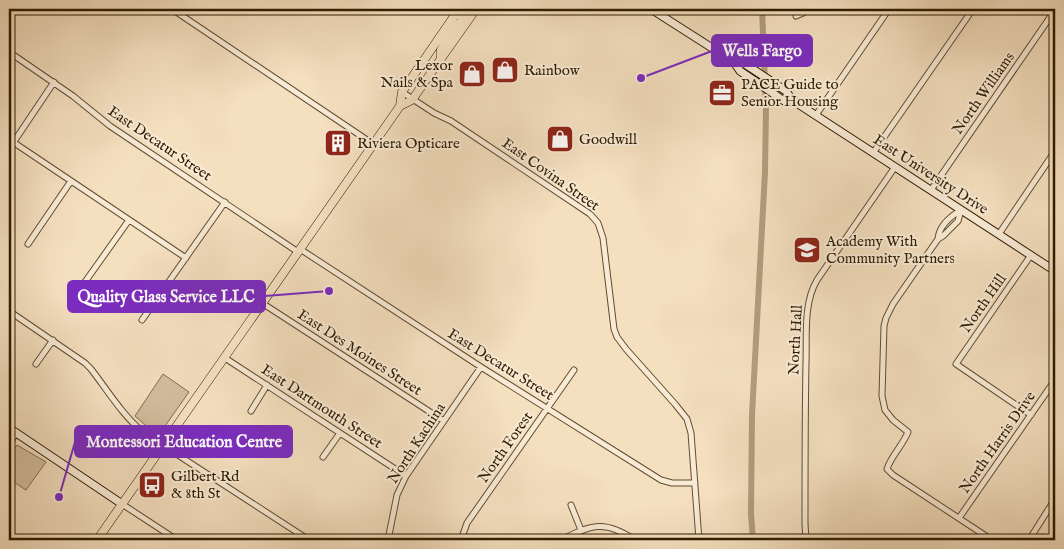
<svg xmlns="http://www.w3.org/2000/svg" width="1064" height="549" viewBox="0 0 1064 549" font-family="'IM FELL English',serif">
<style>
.green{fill:#d3be9f;stroke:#816d50}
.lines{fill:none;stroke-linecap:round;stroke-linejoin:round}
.canal{stroke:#b19d7e;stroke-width:6}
.street-casing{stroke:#604d30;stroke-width:7}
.secondary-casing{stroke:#2f1c00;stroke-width:9}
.primary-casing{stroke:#2f1c00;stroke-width:9}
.street{stroke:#f8ead5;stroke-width:5}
.secondary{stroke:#f8ead5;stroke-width:7}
.primary{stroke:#f4dfbf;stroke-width:8}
.labels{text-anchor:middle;stroke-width:4;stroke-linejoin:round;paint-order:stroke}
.poi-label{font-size:15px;fill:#2f1c00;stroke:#f8ead5;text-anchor:start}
.street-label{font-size:15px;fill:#2f1c00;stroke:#f8ead5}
.leader{fill:none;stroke:#7b2cbf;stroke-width:2}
.callout-dot{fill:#7b2cbf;stroke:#f8ead5;stroke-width:2}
.callout{fill:#7b2cbf;stroke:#7b2cbf;stroke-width:2}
.callout-label{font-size:16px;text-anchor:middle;font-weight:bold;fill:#fff}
</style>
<rect width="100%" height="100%" fill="#f4dfbf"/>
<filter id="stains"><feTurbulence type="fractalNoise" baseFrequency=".004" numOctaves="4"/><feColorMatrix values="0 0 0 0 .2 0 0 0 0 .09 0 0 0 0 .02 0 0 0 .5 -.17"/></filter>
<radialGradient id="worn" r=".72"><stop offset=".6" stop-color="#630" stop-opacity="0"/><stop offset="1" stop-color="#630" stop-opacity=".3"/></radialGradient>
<!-- green -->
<path class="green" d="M163,374L189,392L158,436L135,416Z
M17,445L46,462L26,490L9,479V457Z"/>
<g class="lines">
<!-- canal -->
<path class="canal" d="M753,540L751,514L752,415L765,172L766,108L762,9"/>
<!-- street casing -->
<g class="street-casing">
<path id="street" d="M172,9L373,144
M796,16L803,13L807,9
M9,52L73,96L110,126L298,252
M402,92L434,113L451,121L590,214L598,223L603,238L614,329L617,337L626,349L675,404L687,419L691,433L699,540
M816,115L889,9
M13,142L186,258
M9,149L54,82
M873,153L973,9
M931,190L1055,10
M961,210C951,216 939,226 938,239L893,304L886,318L884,326L882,396L885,410L893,420L908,432C903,445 891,456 887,469L893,475L992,540
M999,234L1055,151
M938,239L943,236L958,221L961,210
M28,244L71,181
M300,249L481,367L661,480L672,483H695
M1031,255L956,364L1031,415
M85,282L129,220
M262,303L444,421
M9,311L85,363L91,369C108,391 123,416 144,433L309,540
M142,320L225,202
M225,358L406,476
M36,364L53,340
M251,411L267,385
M9,445L16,433
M323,457L340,433
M122,504L177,540
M571,505L581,530
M959,518L1055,380
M387,540L389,535L397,495L406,476L481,367
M461,540L467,523L574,370
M561,540C592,524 605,520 635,540
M806,540L805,524C805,470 805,417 806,363C807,336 803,304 817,280L895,167
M1029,540L1055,499"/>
</g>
<!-- secondary casing -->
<g class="secondary-casing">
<path id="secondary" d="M651,9L734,62L745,64L786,91L792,100L1055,271
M734,62L740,71L774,94L784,101L792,100
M9,428L122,504"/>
</g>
<!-- primary casing -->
<g class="primary-casing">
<path id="primary" d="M463,27C459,20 462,15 467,9
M441,59V50L455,26L454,23L452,20
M400,106L412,100L476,9
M97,540L400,106L402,92L459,9"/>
</g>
<!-- street -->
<use href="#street" class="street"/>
<!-- secondary -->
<use href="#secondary" class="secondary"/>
<!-- primary -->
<use href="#primary" class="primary"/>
</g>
<!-- icons -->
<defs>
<g id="shop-square" transform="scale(1.4375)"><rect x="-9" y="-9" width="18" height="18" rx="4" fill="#8f2418" stroke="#f8ead5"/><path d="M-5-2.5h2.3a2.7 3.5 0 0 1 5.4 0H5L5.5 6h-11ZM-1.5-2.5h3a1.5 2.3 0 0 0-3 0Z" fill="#fff"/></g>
<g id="office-square" transform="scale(1.4375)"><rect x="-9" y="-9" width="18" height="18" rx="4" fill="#8f2418" stroke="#f8ead5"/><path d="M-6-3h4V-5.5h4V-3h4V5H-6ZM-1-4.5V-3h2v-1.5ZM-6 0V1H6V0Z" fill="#fff"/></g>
<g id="building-square" transform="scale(1.4375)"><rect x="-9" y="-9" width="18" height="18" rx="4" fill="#8f2418" stroke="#f8ead5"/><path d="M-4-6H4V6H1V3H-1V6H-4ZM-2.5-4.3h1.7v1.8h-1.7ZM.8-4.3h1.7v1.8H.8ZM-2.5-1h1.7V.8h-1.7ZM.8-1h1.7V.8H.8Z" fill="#fff"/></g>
<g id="school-square" transform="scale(1.4375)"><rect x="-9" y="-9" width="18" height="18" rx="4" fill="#8f2418" stroke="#f8ead5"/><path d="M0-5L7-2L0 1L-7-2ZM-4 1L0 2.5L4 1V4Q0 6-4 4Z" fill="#fff"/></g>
<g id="bus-square" transform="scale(1.4375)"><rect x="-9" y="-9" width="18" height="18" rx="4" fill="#8f2418" stroke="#f8ead5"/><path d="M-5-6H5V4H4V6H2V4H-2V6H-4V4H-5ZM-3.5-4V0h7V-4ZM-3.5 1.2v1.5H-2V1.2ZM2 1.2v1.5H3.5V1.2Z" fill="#fff"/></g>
</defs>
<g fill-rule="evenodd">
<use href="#shop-square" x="505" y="70"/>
<use href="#shop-square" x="472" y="74"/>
<use href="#office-square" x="722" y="93"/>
<use href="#shop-square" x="560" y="139"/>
<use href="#building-square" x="338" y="143"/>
<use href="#school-square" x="807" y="250"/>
<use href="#bus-square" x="152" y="485"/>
</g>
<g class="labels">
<!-- poi labels -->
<g class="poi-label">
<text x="453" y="70" text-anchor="end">Lexor<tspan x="453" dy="17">Nails &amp; Spa</tspan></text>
<text x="524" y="75">Rainbow</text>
<text x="741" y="89">PACE Guide to<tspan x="741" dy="17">Senior Housing</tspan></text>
<text x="579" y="144">Goodwill</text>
<text x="357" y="148">Riviera Opticare</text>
<text x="826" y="246">Academy With<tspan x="826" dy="17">Community Partners</tspan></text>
<text x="171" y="481">Gilbert Rd<tspan x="171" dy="17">&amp; 8th St</tspan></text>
</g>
<!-- street labels -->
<g class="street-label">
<text transform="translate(983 93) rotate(-55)" y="5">North Williams</text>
<text transform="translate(160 143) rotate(34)" y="5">East Decatur Street</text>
<text transform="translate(551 174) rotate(35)" y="5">East Covina Street</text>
<text transform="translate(931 174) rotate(33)" y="5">East University Drive</text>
<text transform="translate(983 303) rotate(-55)" y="5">North Hill</text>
<text transform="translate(795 340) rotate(-87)" y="5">North Hall</text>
<text transform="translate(360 352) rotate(33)" y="5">East Des Moines Street</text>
<text transform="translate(501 364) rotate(32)" y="5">East Decatur Street</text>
<text transform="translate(322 406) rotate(33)" y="5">East Dartmouth Street</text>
<text transform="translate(997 442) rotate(-55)" y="5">North Harris Drive</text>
<text transform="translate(416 443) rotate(-57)" y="5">North Kachina</text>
<text transform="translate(505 447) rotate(-55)" y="5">North Forest</text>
</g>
</g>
<!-- callouts -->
<path class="leader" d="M641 78L712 51M329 291L265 296M59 497L75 442"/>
<g class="callout-dot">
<circle cx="641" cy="78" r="5"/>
<circle cx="329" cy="291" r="5"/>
<circle cx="59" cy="497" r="5"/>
</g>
<g class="callout">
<rect x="712" y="35" width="100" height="31" rx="5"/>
<rect x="68" y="281" width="197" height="31" rx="5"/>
<rect x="75" y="426" width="217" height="31" rx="5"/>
</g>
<g class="callout-label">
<text x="762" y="56">Wells Fargo</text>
<text x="166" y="302">Quality Glass Service LLC</text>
<text x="184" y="447">Montessori Education Centre</text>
</g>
<!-- margin -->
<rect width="1064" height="549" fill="none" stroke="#f4dfbf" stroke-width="30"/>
<rect x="10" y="10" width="1044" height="529" fill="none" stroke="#2f1c00" stroke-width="2.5"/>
<rect x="15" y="15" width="1034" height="519" fill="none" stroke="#2f1c00"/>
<rect width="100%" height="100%" filter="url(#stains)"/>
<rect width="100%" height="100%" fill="url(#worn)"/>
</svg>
